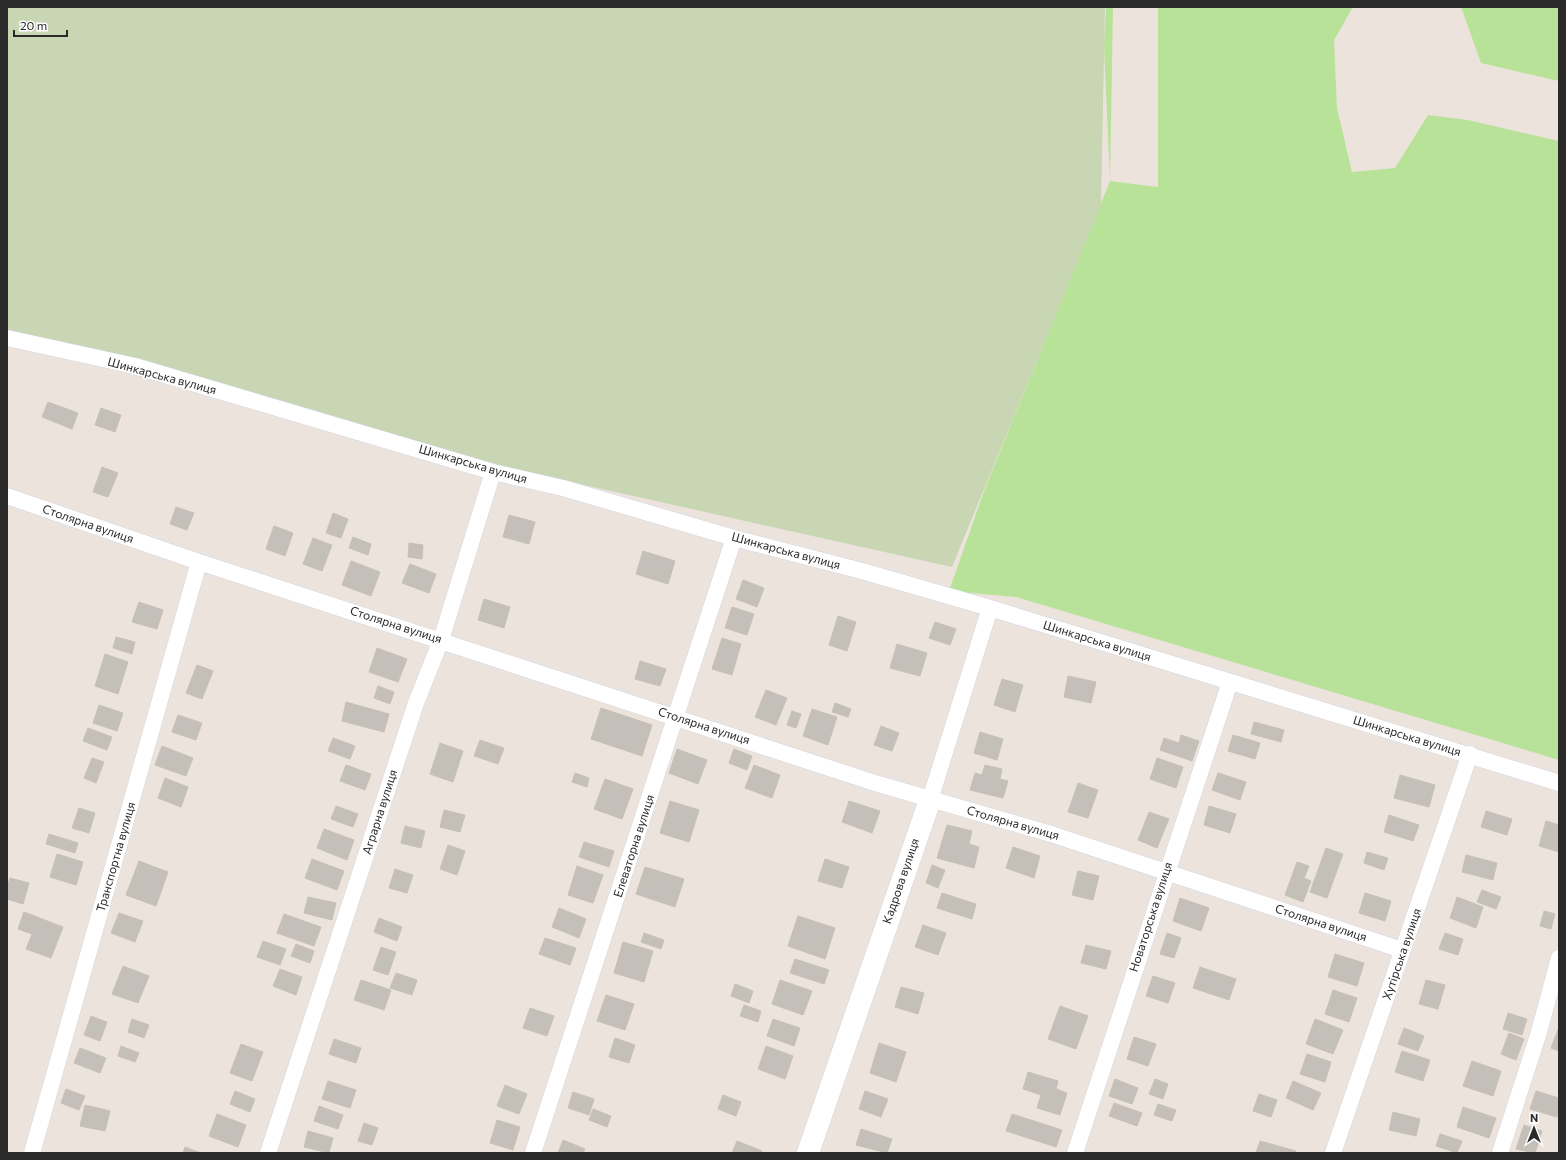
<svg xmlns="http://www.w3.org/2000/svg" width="1566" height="1160" viewBox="0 0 1566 1160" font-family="Commissioner,sans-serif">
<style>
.green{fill:#b9e299}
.cemetery{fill:#c8d6b4}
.building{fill:#c4bfb8;stroke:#c8c0b6}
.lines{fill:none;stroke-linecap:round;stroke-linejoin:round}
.street-casing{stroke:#d2d7e3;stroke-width:17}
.secondary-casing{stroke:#d2d7e3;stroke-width:23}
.street{stroke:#fff;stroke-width:16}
.secondary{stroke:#fff;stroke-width:22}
.labels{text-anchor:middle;stroke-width:3;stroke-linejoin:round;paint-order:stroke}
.street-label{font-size:12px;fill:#2a2a2a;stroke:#fff}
</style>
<rect width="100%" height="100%" fill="#ece4dc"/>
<!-- green -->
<path class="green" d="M1106,7H1113L1110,181L1158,187V7H1353L1334,40L1337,108L1352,172L1395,168L1428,115L1468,120L1559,141V760L1016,597L949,591L984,491L1110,181L1104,47Z
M1461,7H1559V81L1481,63Z"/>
<!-- cemetery -->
<path class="cemetery" d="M7,7H1105L1101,205L952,567L503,467L222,383L12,337L7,334Z"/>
<!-- building -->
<path class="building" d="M48,402L78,413L72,429L42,417Z
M101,408L121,415L115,432L95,425Z
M102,467L118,473L108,497L93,492Z
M176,507L194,513L187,530L170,524Z
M333,513L348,519L341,538L326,533Z
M509,515L535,522L529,544L503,537Z
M274,526L293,533L285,556L266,549Z
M353,537L371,544L368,555L349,548Z
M313,538L332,545L322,571L303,564Z
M409,543L423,545L422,559L408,557Z
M643,551L675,561L668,584L636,574Z
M351,561L380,572L371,596L342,585Z
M410,564L436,574L429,593L402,583Z
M743,580L764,588L757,607L736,599Z
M484,599L510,607L504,628L478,620Z
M139,602L163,610L157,629L132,622Z
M732,607L754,614L747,635L725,628Z
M838,616L856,622L847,651L829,645Z
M935,622L956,629L950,645L929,638Z
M116,637L135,642L132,654L113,648Z
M722,638L741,644L732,675L712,669Z
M897,644L927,653L920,676L890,668Z
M377,648L407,659L398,682L369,672Z
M105,654L128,662L118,694L95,686Z
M640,661L666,669L660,686L635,679Z
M197,665L213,671L202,699L186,693Z
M1068,676L1096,682L1091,703L1064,697Z
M1002,679L1023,685L1015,712L994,705Z
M378,686L394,692L390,704L374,698Z
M766,690L787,698L776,725L755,717Z
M346,702L389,714L384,732L342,721Z
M835,703L851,709L848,717L832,712Z
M99,705L123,713L117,731L93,723Z
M601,708L652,725L642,756L591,739Z
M812,709L837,717L828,745L803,736Z
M792,711L801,714L796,728L787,725Z
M178,715L202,723L196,740L172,732Z
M1254,722L1284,730L1281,742L1251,734Z
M881,726L899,733L892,751L874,745Z
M88,728L112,737L107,750L83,741Z
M980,732L1003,739L997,760L974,753Z
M1181,735L1199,741L1192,761L1160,750L1164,738L1179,743Z
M1233,735L1260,743L1255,759L1228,751Z
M333,738L355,746L350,759L328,751Z
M480,740L504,748L498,764L474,756Z
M440,743L463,751L453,782L430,774Z
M162,746L193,758L186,776L155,765Z
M677,749L707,760L698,784L669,773Z
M734,749L752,756L747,770L729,763Z
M92,758L104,762L96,783L84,778Z
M1157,758L1183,767L1176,788L1150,779Z
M346,765L371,774L365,790L340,781Z
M754,765L780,775L772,798L745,788Z
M985,765L1002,769L1000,779L1008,781L1003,798L970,790L975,773L982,775Z
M575,773L589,778L587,787L572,782Z
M1218,773L1246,782L1240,800L1212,790Z
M1400,775L1435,785L1429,807L1394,798Z
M165,778L188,787L181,807L158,798Z
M605,779L633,789L622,819L594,809Z
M1078,783L1098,790L1088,818L1068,812Z
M670,801L699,810L689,842L660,833Z
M849,801L880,811L872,833L842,822Z
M336,806L358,814L353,827L331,819Z
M1209,806L1236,814L1230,833L1204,825Z
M79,808L95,813L89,833L72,828Z
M444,810L465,815L460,832L440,827Z
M1486,811L1512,819L1507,835L1481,827Z
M1149,812L1169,819L1157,848L1138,840Z
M1389,815L1419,825L1413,841L1384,832Z
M1546,821L1559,825V852L1539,846Z
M947,825L972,831L969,844L979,847L974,868L937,858Z
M405,826L425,831L421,848L401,843Z
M324,829L354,840L347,860L317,848Z
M49,834L78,843L75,853L46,844Z
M584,842L614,851L609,867L579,857Z
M448,845L465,851L457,875L440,869Z
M1013,847L1040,856L1034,878L1006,868Z
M1326,848L1343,854L1327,898L1310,892Z
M1367,852L1388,858L1384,870L1364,863Z
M57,854L83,862L76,885L50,877Z
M1466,855L1497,863L1493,880L1462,872Z
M312,859L344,871L337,890L305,878Z
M825,859L849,867L842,888L818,881Z
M139,861L168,872L156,906L126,895Z
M1297,862L1309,866L1304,878L1311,881L1303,902L1285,895Z
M932,865L945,870L938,888L926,883Z
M577,866L603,875L593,903L568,895Z
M645,867L684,879L675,907L636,894Z
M395,869L413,875L407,893L389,888Z
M1078,871L1099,876L1093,900L1072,895Z
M10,878L29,883L23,904L7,899V887Z
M1482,890L1501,897L1496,909L1477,902Z
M942,893L976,904L972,919L937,908Z
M1365,893L1391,901L1385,921L1359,913Z
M308,897L336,903L332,920L304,913Z
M1457,897L1483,907L1476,928L1450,918Z
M1180,898L1209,908L1201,931L1173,921Z
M559,908L586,919L579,938L552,927Z
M1544,911L1555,914L1551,929L1540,926Z
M24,912L63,927L51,958L26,949L32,934L18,929Z
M119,913L143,921L135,942L111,933Z
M284,914L321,927L314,946L277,933Z
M798,916L835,928L825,959L788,946Z
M379,918L402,927L397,941L374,932Z
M923,925L946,933L938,955L915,947Z
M644,933L664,940L661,949L641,942Z
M1167,933L1181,938L1174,958L1160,954Z
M1445,933L1463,939L1458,955L1439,949Z
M545,938L576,948L570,965L539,954Z
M263,941L286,949L280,965L257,957Z
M623,942L653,951L644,982L614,973Z
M296,944L314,951L310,963L291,956Z
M1086,945L1111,951L1106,969L1081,963Z
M381,947L396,952L388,975L373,970Z
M1335,954L1364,963L1357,986L1328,977Z
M795,959L829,970L824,984L790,973Z
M123,966L149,976L138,1003L112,994Z
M1200,967L1236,979L1229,1000L1193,988Z
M280,969L302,977L296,995L273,986Z
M396,973L417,980L412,995L390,988Z
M1153,976L1175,983L1168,1003L1146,996Z
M361,980L391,990L384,1010L354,1000Z
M780,980L812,991L803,1015L772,1004Z
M1426,980L1445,985L1438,1009L1419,1004Z
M735,984L753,991L749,1003L731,996Z
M901,987L924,993L918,1014L895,1007Z
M1333,990L1357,998L1349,1022L1325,1014Z
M606,995L634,1004L625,1030L597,1021Z
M744,1005L761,1011L758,1022L740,1016Z
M1060,1006L1088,1016L1076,1049L1048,1039Z
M530,1008L554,1016L547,1036L523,1028Z
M1508,1013L1527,1019L1522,1035L1503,1029Z
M91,1016L107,1022L100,1041L84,1035Z
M132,1019L149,1025L144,1038L128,1032Z
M773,1019L800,1028L794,1046L767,1036Z
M1315,1019L1343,1030L1333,1054L1306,1044Z
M1559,1027V1051L1551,1048Z
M1404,1028L1424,1036L1418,1051L1398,1044Z
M1509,1033L1524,1039L1516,1060L1501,1054Z
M1134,1037L1156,1044L1148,1066L1127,1059Z
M615,1038L635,1045L629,1063L609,1057Z
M334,1039L361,1048L356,1063L329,1054Z
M879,1043L906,1052L896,1082L870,1073Z
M241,1044L263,1052L252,1081L230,1073Z
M121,1046L139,1053L135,1062L118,1056Z
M766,1046L793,1056L785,1079L758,1069Z
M80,1048L106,1058L100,1073L74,1063Z
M1402,1051L1430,1060L1423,1081L1395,1072Z
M1307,1054L1331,1062L1325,1082L1300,1074Z
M1472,1061L1501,1071L1493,1096L1463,1086Z
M1028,1072L1058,1081L1056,1089L1067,1093L1060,1115L1037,1108L1041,1095L1023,1089Z
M1115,1079L1138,1088L1132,1104L1109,1096Z
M1155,1079L1168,1084L1163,1099L1149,1094Z
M328,1081L356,1090L350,1108L322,1099Z
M1293,1081L1321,1093L1313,1110L1286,1098Z
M505,1085L527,1094L519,1114L497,1106Z
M66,1089L85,1096L79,1110L61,1103Z
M235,1091L255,1099L250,1112L230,1104Z
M865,1091L888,1099L881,1117L859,1109Z
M1536,1091L1559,1098L1557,1117L1530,1109Z
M573,1092L594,1099L589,1115L568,1108Z
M1259,1094L1277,1100L1271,1117L1253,1111Z
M723,1095L741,1102L736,1116L718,1109Z
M1114,1103L1142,1113L1137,1126L1109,1116Z
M1158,1104L1176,1110L1172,1121L1154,1115Z
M85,1105L110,1111L105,1131L80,1126Z
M319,1106L343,1115L338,1129L314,1121Z
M1463,1107L1496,1118L1489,1138L1457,1127Z
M593,1109L611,1116L607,1127L589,1120Z
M1393,1112L1420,1119L1416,1136L1389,1130Z
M217,1114L246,1125L238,1147L209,1136Z
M1012,1114L1062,1130L1056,1147L1006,1131Z
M497,1120L520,1127L513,1150L490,1143Z
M364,1123L378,1128L372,1145L358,1141Z
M1524,1125L1542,1131L1535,1153L1516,1149Z
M861,1129L892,1139L887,1153L856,1145Z
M308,1131L333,1138L329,1153L304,1147Z
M1440,1134L1462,1141L1457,1153L1436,1146Z
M563,1140L585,1149L583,1153H558Z
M737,1141L762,1151L761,1153H732Z
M1260,1141L1296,1151V1153H1256Z
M185,1147L201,1153H183Z"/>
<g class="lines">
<!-- street casing -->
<g class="street-casing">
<path id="street" d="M7,338L135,366L493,472L563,488L734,538L862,571L990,608L1559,783
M7,496L199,562L875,783L1051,834L1402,950
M930,800L990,608
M32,1153L199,562
M268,1153L416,703L441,640L493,472
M533,1153L734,538
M1075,1153L1230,682
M1333,1153L1470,754
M1500,1153L1539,1032L1559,958"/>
</g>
<!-- secondary casing -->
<g class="secondary-casing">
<path id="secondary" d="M808,1153L930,800"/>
</g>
<!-- street -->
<use href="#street" class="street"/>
<!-- secondary -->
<use href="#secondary" class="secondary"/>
</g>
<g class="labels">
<!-- street labels -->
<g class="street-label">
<text transform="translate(162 376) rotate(15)" y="4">Шинкарська вулиця</text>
<text transform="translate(473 464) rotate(16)" y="4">Шинкарська вулиця</text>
<text transform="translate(88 524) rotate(19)" y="4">Столярна вулиця</text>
<text transform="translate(786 551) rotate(15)" y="4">Шинкарська вулиця</text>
<text transform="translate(396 625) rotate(18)" y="4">Столярна вулиця</text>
<text transform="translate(1097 641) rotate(17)" y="4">Шинкарська вулиця</text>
<text transform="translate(704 726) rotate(18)" y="4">Столярна вулиця</text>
<text transform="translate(1407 736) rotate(17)" y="4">Шинкарська вулиця</text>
<text transform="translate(380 812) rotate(-72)" y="4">Аграрна вулиця</text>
<text transform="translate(1013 823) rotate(16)" y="4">Столярна вулиця</text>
<text transform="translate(634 846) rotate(-72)" y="4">Елеваторна вулиця</text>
<text transform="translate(116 857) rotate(-74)" y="4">Транспортна вулиця</text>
<text transform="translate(901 881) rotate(-71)" y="4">Кадрова вулиця</text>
<text transform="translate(1151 917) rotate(-72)" y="4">Новаторська вулиця</text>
<text transform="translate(1321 923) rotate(18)" y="4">Столярна вулиця</text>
<text transform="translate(1402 954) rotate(-71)" y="4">Хутірська вулиця</text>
</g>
</g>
<!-- border -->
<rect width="1566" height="1160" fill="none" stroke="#2a2a2a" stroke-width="16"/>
<!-- north arrow -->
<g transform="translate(1534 1128)" stroke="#ffffff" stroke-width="3" paint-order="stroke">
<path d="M0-3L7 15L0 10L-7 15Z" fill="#2a2a2a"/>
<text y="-6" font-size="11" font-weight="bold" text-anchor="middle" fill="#2a2a2a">N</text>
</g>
<!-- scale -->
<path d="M14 30v6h53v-6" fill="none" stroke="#2a2a2a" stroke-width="2"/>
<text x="20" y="30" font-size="12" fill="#2a2a2a" stroke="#ffffff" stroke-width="3" paint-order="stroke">20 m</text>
</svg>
